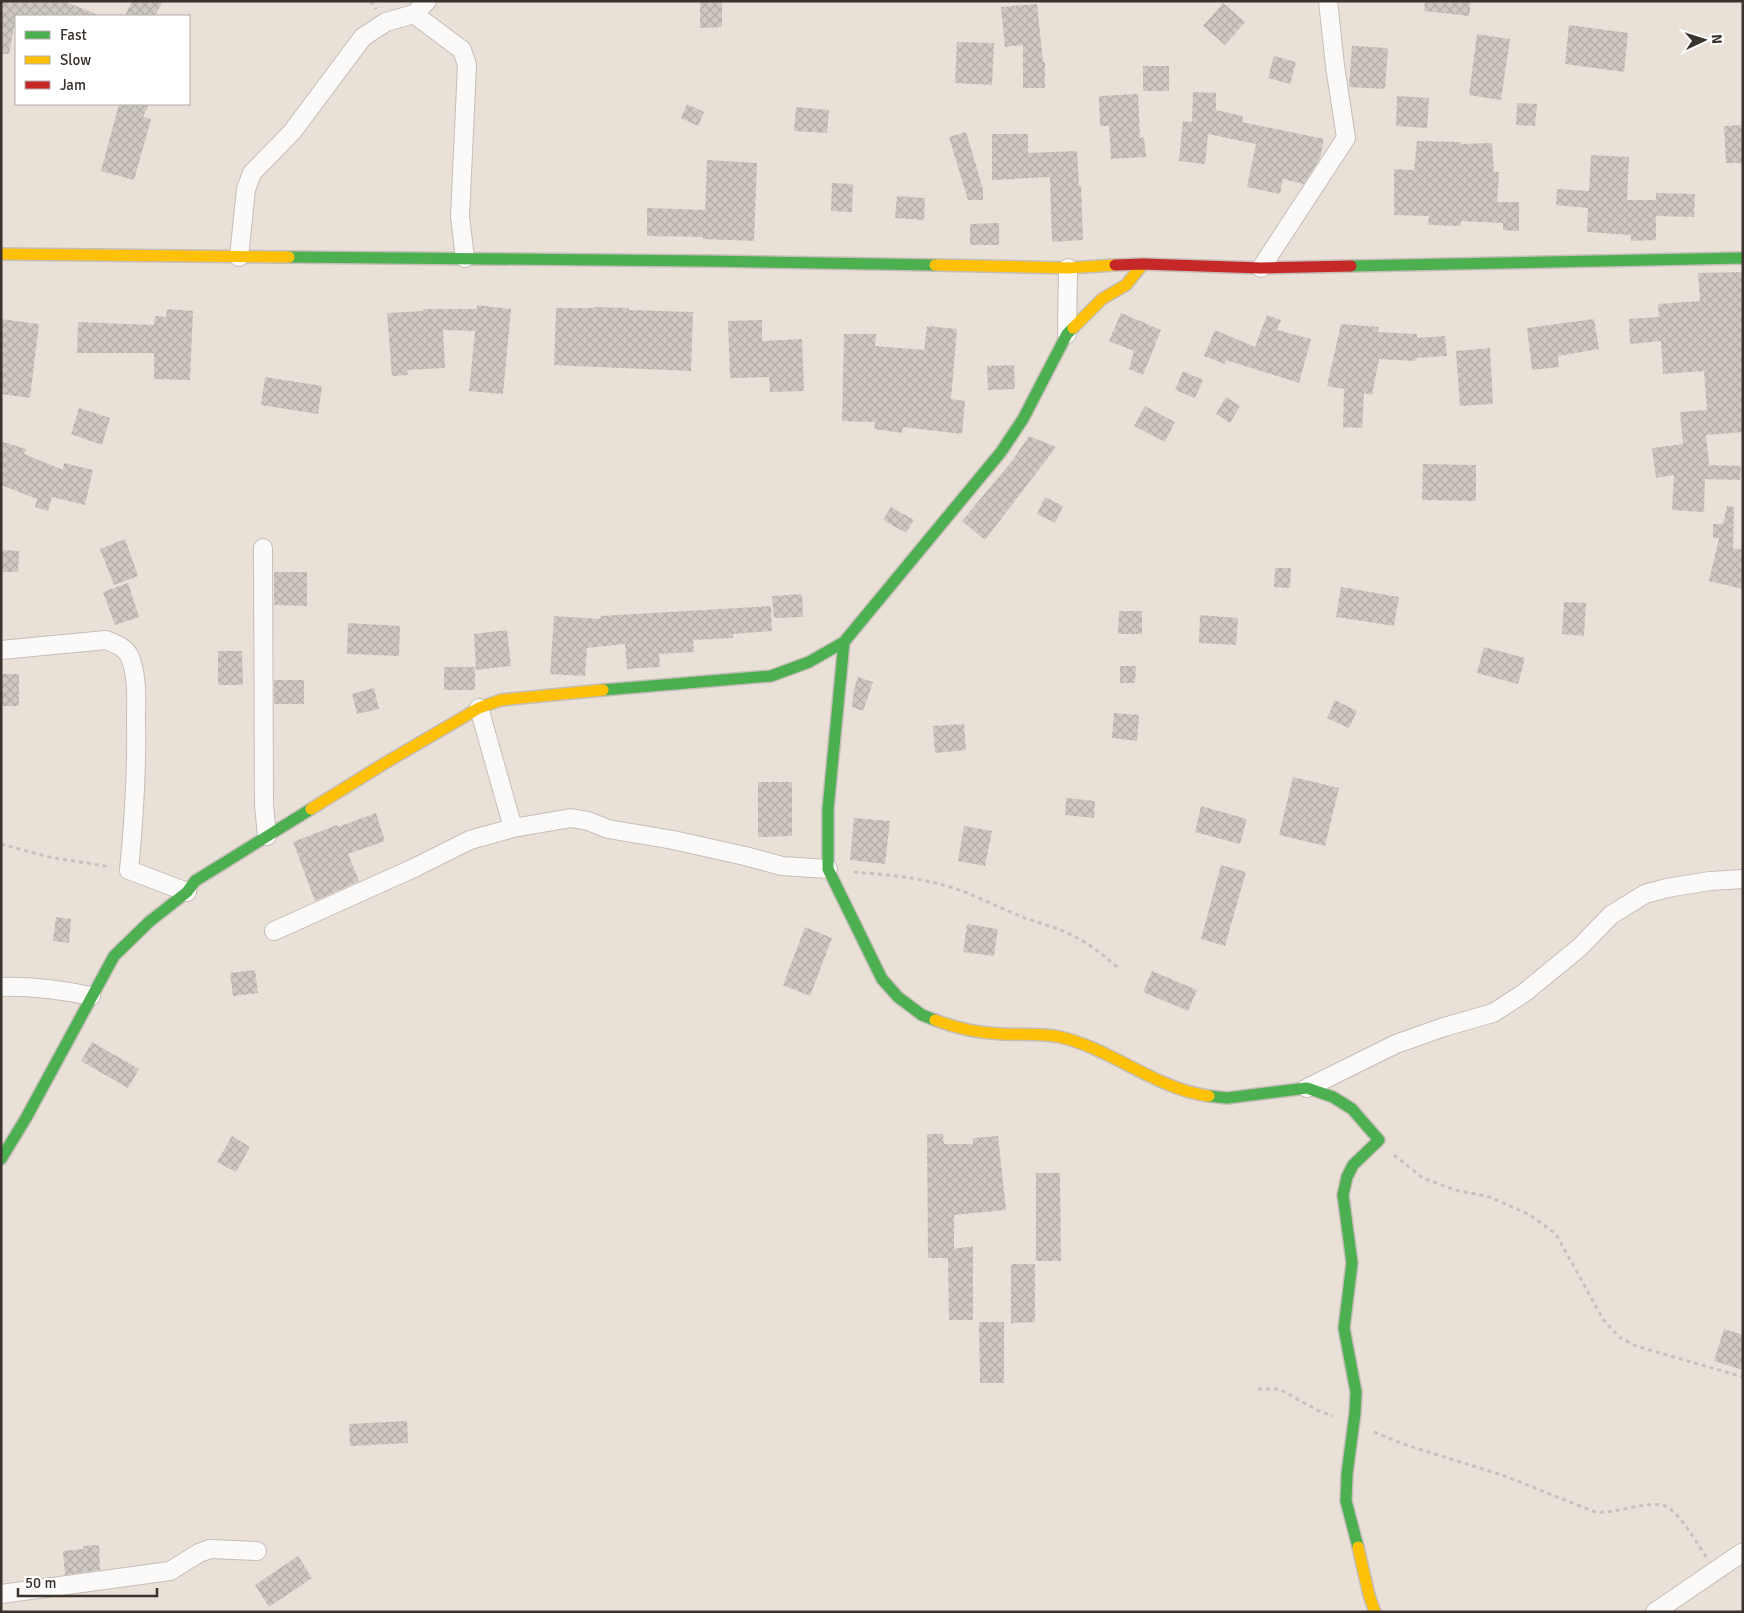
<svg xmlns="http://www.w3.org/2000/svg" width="1744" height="1613" viewBox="0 0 1744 1613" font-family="Signika,sans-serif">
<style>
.building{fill:url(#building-cross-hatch)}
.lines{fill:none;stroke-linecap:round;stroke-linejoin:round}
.street-casing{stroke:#c5bdb8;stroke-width:20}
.fast-casing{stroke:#c5bdb8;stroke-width:14}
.slow-casing{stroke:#c5bdb8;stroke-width:14}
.jam-casing{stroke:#c5bdb8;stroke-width:14}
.path{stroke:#c6c2c0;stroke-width:3;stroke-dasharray:4 4;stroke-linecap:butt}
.street{stroke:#fcfaf9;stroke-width:18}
.fast{stroke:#4caf50;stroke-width:11}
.slow{stroke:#ffc107;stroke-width:11}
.jam{stroke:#c62828;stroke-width:11}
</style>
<defs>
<pattern id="building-cross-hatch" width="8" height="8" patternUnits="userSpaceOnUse" patternTransform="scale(1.25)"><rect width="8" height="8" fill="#cfc8c2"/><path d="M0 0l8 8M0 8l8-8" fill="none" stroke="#b2aca7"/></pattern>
</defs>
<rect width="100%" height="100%" fill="#e9e0d8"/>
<!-- building -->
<path class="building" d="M1,1H64L100,16H16L9,54H1Z
M132,1H163L155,16H125Z
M700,1H722V27L700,28Z
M1425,1H1471L1469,16L1424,11Z
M1223,3L1245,22L1225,45L1203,26Z
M1037,4L1043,62H1045V88H1023V45L1005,47L1001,7Z
M1569,25L1628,33L1624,72L1565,64Z
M1477,34L1510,39L1501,100L1469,95Z
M957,42L994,43L992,85L955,83Z
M1352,46L1388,48L1385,89L1349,87Z
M1274,56L1296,62L1290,84L1268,78Z
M1143,66H1169V91H1143Z
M1193,92L1216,93V110L1243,116L1242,122L1324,139L1320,158L1304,184L1283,179L1280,194L1247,187L1256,144L1208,134L1205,164L1179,161L1183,121L1192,122Z
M1138,94L1140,138L1144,137L1146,157L1111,159L1109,126H1100L1099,96Z
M1397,96L1429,98L1427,128L1396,126Z
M1517,103L1537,104L1535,126L1516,125Z
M119,104H149L143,117L151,119L134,180L101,171Z
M687,104L704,112L698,126L681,118Z
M796,107L829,110L827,133L794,131Z
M1743,125V163H1726L1724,126Z
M966,132L983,189V200H968L949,137Z
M992,134H1028V153L1077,151L1079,186H1081L1083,240L1052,242L1050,177L992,180Z
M1417,141L1461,142V144L1492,143L1494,172H1499L1497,202H1519V231L1503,230V223L1461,221V226L1428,225L1429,216L1394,215V169L1414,170Z
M1591,155L1629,157L1627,200H1656V193L1695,194L1694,217L1656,216V240L1631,241V235L1587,232L1588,208L1556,205L1557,189L1589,191Z
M707,160L757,163L754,241L703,239V237L647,236V208L705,210Z
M832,183L853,184L852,212L831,211Z
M897,196L925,198L924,220L895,218Z
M999,223V245H970V224Z
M1743,272V432L1706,435L1709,465L1741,466L1740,480L1705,479L1704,512L1672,510L1674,475L1656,478L1652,448L1683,444L1680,412L1707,410L1704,371L1663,374L1661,341L1630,344L1629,319L1659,317L1658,304L1700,301L1698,273Z
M477,305L511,309L503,394L469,391L475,331L443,330L445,368L407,370L408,375L392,376L387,313L423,311V309H477Z
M594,307L629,308V310L693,312L691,371L554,365L556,308H594Z
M167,309L193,311L190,380L154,379V353H77L78,322L154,325L155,316L166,317Z
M1121,313L1161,330L1143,375L1129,369L1134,351L1109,341Z
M1267,315L1281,320L1277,330L1311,339L1299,383L1226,360L1225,364L1204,356L1215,330L1255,347Z
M1,319L39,324L30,398L1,394Z
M1594,319L1599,349L1558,356L1559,367L1532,370L1527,328Z
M762,320V341L802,339L804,391L770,392L769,377L730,378L728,321Z
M1341,324L1379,327L1378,332L1417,334V338L1445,336L1447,356L1416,358L1415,361L1379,359L1372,395L1364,393L1362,428L1343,427L1344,389L1327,386Z
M927,326L957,329L951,399L965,401L962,434L903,427L902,433L874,429L875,422L842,421L844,334H876L875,346L924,350Z
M1490,348L1493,404L1460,406L1456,351Z
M1014,365L1015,389L988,390L987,366Z
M1183,371L1203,380L1195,398L1175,390Z
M265,377L322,386L318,414L261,405Z
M1226,397L1240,406L1230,423L1216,414Z
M1145,406L1175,422L1165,442L1134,426Z
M79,408L110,418L102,445L71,434Z
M1029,436L1056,447L985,540L962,521L1012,461Z
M1,441L26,449L24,454L63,470L64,463L93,470L85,505L52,497L48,511L35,507L37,499L1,485Z
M1423,464L1476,465V501L1422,500Z
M1045,497L1063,506L1055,523L1037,514Z
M1727,506L1734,507L1733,548L1743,550V589L1709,581L1719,538H1713V524H1723Z
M891,507L914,520L906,533L883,520Z
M125,539L138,576L114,585L100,549Z
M1,550L19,551L18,572H1Z
M1275,568H1291L1290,588L1274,587Z
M274,572H307V606L274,605Z
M128,583L139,617L115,625L103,592Z
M1341,587L1399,597L1394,626L1336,617Z
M802,594L803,617L774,618L772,596Z
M1564,602L1586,603L1584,636L1562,634Z
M771,606L772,631L733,634V638L693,640L694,652L659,654L660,667L627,669L625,644L587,648L585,676L550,674L554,616L601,619L600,616Z
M1119,611H1142V634H1118Z
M1200,615L1238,618L1236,645L1199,643Z
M348,623L400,626L399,656L347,654Z
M507,630L511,666L476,670L474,634Z
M1484,647L1525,658L1518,684L1477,673Z
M218,651H242L243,685H218Z
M1120,666H1136L1135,683H1120Z
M444,667H475V690H444Z
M1,674H19V706H1Z
M858,677L873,682L863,711L852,707L854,689Z
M274,680H304V704H274Z
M374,688L379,709L357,714L352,694Z
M1335,700L1357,711L1349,728L1327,718Z
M1114,713L1139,715L1137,741L1112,738Z
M964,724L966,750L935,753L933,726Z
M1293,777L1339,788L1325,846L1279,835Z
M758,782H792V836L758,837Z
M1066,798L1095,801L1094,818L1065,815Z
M1201,806L1247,819L1240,844L1195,832Z
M376,813L385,841L348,854L359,881L315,901L293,842L337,825L338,827Z
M854,818L890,821L885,864L850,860Z
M964,826L992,831L985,866L958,861Z
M1221,865L1246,872L1225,946L1201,939Z
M56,917L71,919L69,943L53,941Z
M967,924L998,929L994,956L963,952Z
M805,927L832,938L810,996L783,985Z
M255,970L258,993L233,996L230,973Z
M1152,971L1197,990L1188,1011L1143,992Z
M92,1042L139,1069L128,1088L81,1061Z
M927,1134H943L944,1144H973V1138L998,1136L1006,1210L954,1215V1249L973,1246V1320H949L948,1258H928Z
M232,1136L250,1147L236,1172L217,1162Z
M1036,1173H1060L1061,1261H1036Z
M1011,1264H1035V1322L1011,1323Z
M979,1322H1004V1383H980Z
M1724,1329L1743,1335V1370L1714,1361Z
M407,1421L408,1443L350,1446L349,1424Z
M99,1545L100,1570L65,1575L63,1551L83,1549V1546Z
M298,1556L312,1578L269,1607L255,1585Z"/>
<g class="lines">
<!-- street casing -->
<g class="street-casing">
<path id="street" d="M414,14L462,50L467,65L460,217L465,258
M239,257L246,189L252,173L292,132L363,37L386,22L414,14L427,1
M1261,268L1346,138L1335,66L1328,1
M1067,334L1068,268
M263,548L264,805L267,836
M1,650L106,640C116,644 125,647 130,657C138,678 136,700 136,721C137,771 134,820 129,870L187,892
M479,708L513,828
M274,931L414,868L470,840L513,828L571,818L588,821L608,829L673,840L745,856L782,866L828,869
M1,987C32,986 61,990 91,996
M1307,1088L1396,1044L1444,1027L1493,1013L1524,993L1580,947L1611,915L1645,894L1667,888L1710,881L1743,879
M1,1594L170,1571L199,1553L210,1549L257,1551
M1655,1612L1743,1552"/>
</g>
<!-- fast casing -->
<g class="fast-casing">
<path id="fast" d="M289,257L705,261L935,265
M1351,266L1743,258
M844,642L828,809V869L882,979L898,997L922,1015L935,1020
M603,690L771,676L809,662L844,642L1001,452L1023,419L1067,334L1073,328
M1209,1096L1227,1098L1307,1088L1333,1097L1352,1109L1379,1140L1353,1165L1347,1177L1343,1195L1352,1263L1344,1328L1356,1392L1355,1413L1347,1474L1346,1501L1358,1547
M1,1159L26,1118L114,956L149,922L187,892L195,881L311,809"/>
</g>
<!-- slow casing -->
<g class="slow-casing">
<path id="slow" d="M1,254L289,257
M935,265L1068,268L1115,265
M1073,328L1102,299L1126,285L1143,264
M311,809L385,763L479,708L501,700L603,690
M935,1020C955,1028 980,1033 1002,1034C1021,1035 1041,1033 1060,1037C1112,1049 1156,1089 1209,1096
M1358,1547L1369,1595L1375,1612"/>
</g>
<!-- jam casing -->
<g class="jam-casing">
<path id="jam" d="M1115,265L1143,264L1261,268L1351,266"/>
</g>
<!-- path -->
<path class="path" d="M371,1L376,9
M1,844L49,857L111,867
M854,872C890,875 928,878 962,891C983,899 1004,910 1025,918C1036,922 1047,925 1058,929C1081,938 1100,951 1118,968
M1394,1155L1423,1178L1455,1190L1490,1197L1530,1215L1556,1234L1603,1319L1619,1337L1636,1346L1743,1377
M1258,1389H1279L1319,1411L1333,1416
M1374,1432L1406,1445L1502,1475L1595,1512C1609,1513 1623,1509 1638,1506C1647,1505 1656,1503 1665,1506C1680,1512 1697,1544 1707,1558"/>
<!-- street -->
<use href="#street" class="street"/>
<!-- fast -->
<use href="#fast" class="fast"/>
<!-- slow -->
<use href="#slow" class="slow"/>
<!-- jam -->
<use href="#jam" class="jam"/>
</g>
<!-- border -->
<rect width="1744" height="1613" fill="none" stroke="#39322d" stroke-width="5"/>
<!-- legend -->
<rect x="15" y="15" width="175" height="90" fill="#ffffff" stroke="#b0adab"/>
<rect x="25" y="31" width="25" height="8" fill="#4caf50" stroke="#b0adab"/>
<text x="60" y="40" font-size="15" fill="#39322d">Fast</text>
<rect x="25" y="56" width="25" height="8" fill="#ffc107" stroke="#b0adab"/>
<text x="60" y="65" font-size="15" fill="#39322d">Slow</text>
<rect x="25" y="81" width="25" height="8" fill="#c62828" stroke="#b0adab"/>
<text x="60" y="90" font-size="15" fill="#39322d">Jam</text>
<!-- north arrow -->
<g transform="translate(1704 40) rotate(86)" stroke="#ffffff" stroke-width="4" paint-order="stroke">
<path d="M0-4L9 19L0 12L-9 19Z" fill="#39322d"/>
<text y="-8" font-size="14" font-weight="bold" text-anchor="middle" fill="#39322d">N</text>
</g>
<!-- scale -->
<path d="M18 1588v8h139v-8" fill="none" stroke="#39322d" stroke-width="2.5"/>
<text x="25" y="1588" font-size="15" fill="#39322d" stroke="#ffffff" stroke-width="4" paint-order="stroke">50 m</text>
</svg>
